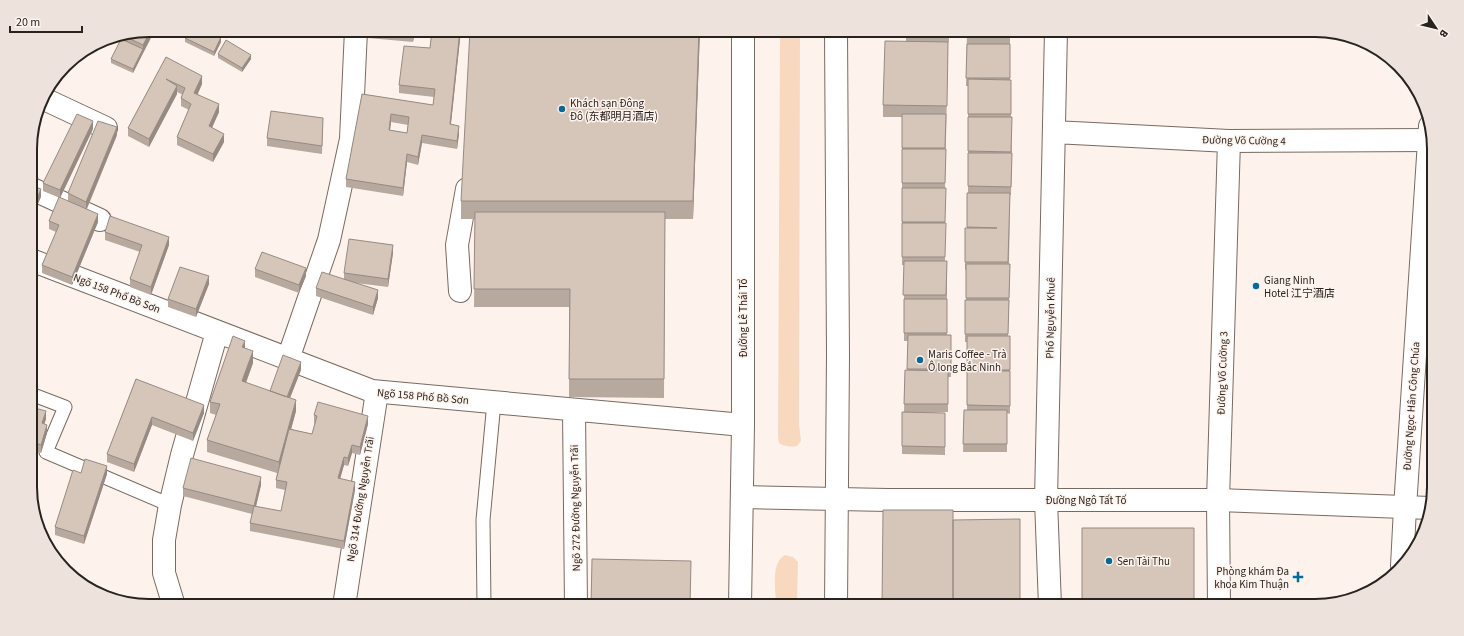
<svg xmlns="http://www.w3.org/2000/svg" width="1464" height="636" viewBox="0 0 1464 636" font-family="'Source Sans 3','Noto Sans SC',sans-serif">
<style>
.green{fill:#f9d8c0}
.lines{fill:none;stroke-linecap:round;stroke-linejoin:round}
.service-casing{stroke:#796a5f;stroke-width:15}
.minor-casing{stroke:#796a5f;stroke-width:24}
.tertiary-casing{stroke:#796a5f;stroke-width:24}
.secondary-casing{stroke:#796a5f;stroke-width:24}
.primary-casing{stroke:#796a5f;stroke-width:24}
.service{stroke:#fff;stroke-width:13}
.minor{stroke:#fff;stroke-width:22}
.tertiary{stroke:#fff;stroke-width:22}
.secondary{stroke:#fff;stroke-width:22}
.primary{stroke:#fff;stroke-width:22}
.wall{fill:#b8a99f;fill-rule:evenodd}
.shaded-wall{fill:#968a82}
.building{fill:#d6c5b9;stroke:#968a82;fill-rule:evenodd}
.poi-dot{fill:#056a98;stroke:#fef3ec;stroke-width:1.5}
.labels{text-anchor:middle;stroke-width:3;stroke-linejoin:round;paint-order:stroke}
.poi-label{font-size:11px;fill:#29231e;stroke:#fef3ec;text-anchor:start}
.street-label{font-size:11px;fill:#29231e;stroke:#fef3ec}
.rim{fill:none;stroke:#29231e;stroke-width:2}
</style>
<rect width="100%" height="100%" fill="#fef3ec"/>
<!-- green -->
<path class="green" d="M780,30H800L799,424L801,441L797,446C790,447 785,447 779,443L778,437Z
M785,555L793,557L798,562L797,606H776C776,591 770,563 785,555Z"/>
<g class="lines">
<!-- service casing -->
<g class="service-casing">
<path id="service" d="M31,394L65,407L46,452L170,505
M484,606L483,520L494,402"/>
</g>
<!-- minor casing -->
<g class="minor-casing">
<path id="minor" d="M42,98L106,128
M1054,132L1229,141L1433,140
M30,188L100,220
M31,260L372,391L743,425
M460,291L457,245L467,189
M288,359L329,240L351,139L356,30
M574,410L576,606
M174,606L164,573V540L170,505L182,455L217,332
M344,606L377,392
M1050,606L1046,500L1056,30
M1219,606L1218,500L1229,141"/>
</g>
<!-- tertiary casing -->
<g class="tertiary-casing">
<path id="tertiary" d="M742,497L888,500H1218L1430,508"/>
</g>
<!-- secondary casing -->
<g class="secondary-casing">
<path id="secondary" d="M1402,566L1405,508L1430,126"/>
</g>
<!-- primary casing -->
<g class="primary-casing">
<path id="primary" d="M836,30L838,355L836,606
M740,606L743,425V30"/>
</g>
<!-- service -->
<use href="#service" class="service"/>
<!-- minor -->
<use href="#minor" class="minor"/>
<!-- tertiary -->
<use href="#tertiary" class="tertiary"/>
<!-- secondary -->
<use href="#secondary" class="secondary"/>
<!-- primary -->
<use href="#primary" class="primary"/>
</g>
<!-- wall -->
<path class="wall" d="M149,30H155L133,73L111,63V59L120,42L111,38Z
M213,30H223L222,34Z
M368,30H415L413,42L368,38Z
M432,30H461L451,124L459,134L457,149L422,143L418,165L407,162L403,196L346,187V179L362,94L433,105L434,97L399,93V85L430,48ZM391,122L408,125L407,133L390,130Z
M700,30L693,219H665L664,398L569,397V307H474L475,219H461V201Z
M906,30H949V42H948L945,188V261H947V335H951V377H948V412H904L905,370H907L908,341H904V265H902V117H883V105L906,41Z
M967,30H1010V80H1011V117L1012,161L1011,195H1010L1009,264L1010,272L1008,336H1010V414L1007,413V452H963L964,410H967V342H965V300H966V270H965V262L967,228V193H968V86H966Z
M185,38L221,42L214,56L185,42Z
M218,54L251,59L242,72L218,58Z
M166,57L202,84L198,94L219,112L212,128L224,142L213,162L177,145V137L189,110L181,106V98L183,95L177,92V94L149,147L128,136V128Z
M323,118L322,154L267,146V138Z
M93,129L60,198L43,191V183Z
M117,135L87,209L98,222L72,285L42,273V265L56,232L49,229V221L68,201V193Z
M105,232L169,245L151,295L130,287V279L140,252L105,240Z
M393,253L388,287L356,283L378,298L373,315L316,296V288L344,279V273Z
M255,269L306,276L299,293L255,277Z
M209,284L196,317L168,307V299Z
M245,348L253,363L246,383L270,391L301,370L290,398L296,411L291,429L312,434L315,424L314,423V415L368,424L360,455L352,453L348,466L344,465L340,479L355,490L344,549L250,531V523L252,514L183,496V488L261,485L256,507L281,511L285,490L276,488V480L277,473L207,452V440L216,415L210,413V402Z
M136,379L204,413L193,441L152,425L134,472L107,462V454Z
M31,407L46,419L44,424L47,433L41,453L31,449Z
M902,412L945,413V455L902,454Z
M81,473L107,474L84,544L55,535V527Z
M1194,528V606H1082Z"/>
<!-- shaded-wall -->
<path class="shaded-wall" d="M151,30H155L143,53V45Z
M414,30H415L413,42V34Z
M460,30H461L450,132V124Z
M699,30H700L693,219V201Z
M221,37V42L214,56V52Z
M143,49V53L133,73V69Z
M251,55V59L242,72V68Z
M202,76V84L194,101V93Z
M177,86V94L149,147V139Z
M219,104V112L209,134V126Z
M391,114V122L389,138V130Z
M93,121V129L60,198V190Z
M459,126V134L457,149V141Z
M117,127V135L86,210V202Z
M224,134V142L213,162V154Z
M422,135V143L418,165V157Z
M407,154V162L403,196V188Z
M41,189V197L30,223V215Z
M98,214V222L72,285V277Z
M169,237V245L151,295V287Z
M393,245V253L388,287V279Z
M306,268V276L299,293V285Z
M209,276V284L196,317V309Z
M378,290V298L373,315V307Z
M245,341V352L242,347Z
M253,351V363L242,393V381Z
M301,362V370L286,408V400Z
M296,400V411L279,474V462Z
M204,405V413L193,441V433Z
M46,411V419L42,431V423Z
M368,416V424L360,455V447Z
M152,417V425L134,472V464Z
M47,425V433L41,453V445Z
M352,445V453L348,466V458Z
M344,457V465L338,486V478Z
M107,466V474L84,544V536Z
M261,477V485L254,514V506Z
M355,482V490L344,549V541Z"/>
<!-- building -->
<path class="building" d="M151,30L143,45L122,35L149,30Z
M189,30H206L221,37L214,52L185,38Z
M368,30H414L413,34Z
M432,30H460L450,124L459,126L457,141L422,135L418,157L407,154L403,188L346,179L362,94L433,105L435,89L399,85L404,46L430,48ZM391,114L409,117L407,133L389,130Z
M470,30H699L693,201H461Z
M906,30H949V34H906Z
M967,30H1010V37H967Z
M121,39L143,49L133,69L111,59Z
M226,40L251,55L242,68L218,54Z
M885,41L948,42L947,106L883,105Z
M967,44H1010V78H966Z
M166,57L202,76L194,93L219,104L209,126L224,134L213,154L177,137L191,104L181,98L185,88L166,79L177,86L149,139L128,128Z
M968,79L1011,80V114H968Z
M271,111L323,118L322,146L267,138Z
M77,114L93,121L60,190L43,183Z
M902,114H946L945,148H902Z
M968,117H1012L1011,152L968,151Z
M98,121L117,127L86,202L68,193Z
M902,149H946L945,183H902Z
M968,153H1012L1011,187L968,186Z
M30,185L41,189L30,215Z
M902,188H946L945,222H902Z
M967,193H1010L1008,262H965V228H997L967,227Z
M59,197L98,214L72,277L42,265L59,225L49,221Z
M475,212H665L664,379H569L570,289H474Z
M110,216L169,237L151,287L130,279L142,245L105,232Z
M902,223H946L945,257H902Z
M349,239L393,245L388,279L344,273Z
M262,252L306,268L299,285L255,269Z
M904,261H947L946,295H903Z
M966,264H1010L1009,298H966Z
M180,267L209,276L196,309L168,299Z
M322,272L378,290L373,307L316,288Z
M904,299H947V333H904Z
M965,300H1009L1008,334H965Z
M908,335H951V369H907Z
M233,336L245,341L242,347L253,351L242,381L296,400L279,462L207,440L220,404L210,402Z
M967,336H1010V370H967Z
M283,355L301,362L287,397L270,391Z
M905,370L948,371V404H904Z
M967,371H1010V406L967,405Z
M136,379L204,405L193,433L152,417L134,464L107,454Z
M318,402L368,416L360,447L352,445L348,458L344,457L338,478L355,482L344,541L250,523L254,506L281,511L287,482L276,480L289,429L312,434L317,416L314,415Z
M31,407L46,411L42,423L47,425L41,445L31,441Z
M964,410H1007V444H963Z
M902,412L945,413V447L902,446Z
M191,458L261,477L254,506L183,488Z
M85,459L107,466L84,536L55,527L73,470L81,473Z
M883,510H953V606H882Z
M1020,519V606H953V520Z
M1082,528H1194V599L1144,600V606H1082Z
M592,559L691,561L690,606H591Z"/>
<!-- markers -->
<g class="poi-dot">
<circle cx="562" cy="109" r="4"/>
<circle cx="1256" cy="286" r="4"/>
<circle cx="920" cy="360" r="4"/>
<circle cx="1109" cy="561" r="4"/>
<path d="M1296 571h4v4h4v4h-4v4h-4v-4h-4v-4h4z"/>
</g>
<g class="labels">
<!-- poi labels -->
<g class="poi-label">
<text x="570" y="107">Khách sạn Đông<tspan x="570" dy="13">Đô (东都明月酒店)</tspan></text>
<text x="1264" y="284">Giang Ninh<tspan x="1264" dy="13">Hotel 江宁酒店</tspan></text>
<text x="928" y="358">Maris Coffee - Trà<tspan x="928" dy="13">Ô long Bắc Ninh</tspan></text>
<text x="1117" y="565">Sen Tài Thu</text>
<text x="1289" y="575" text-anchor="end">Phòng khám Đa<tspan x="1289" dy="13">khoa Kim Thuận</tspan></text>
</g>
<!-- street labels -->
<g class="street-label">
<text transform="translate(1244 140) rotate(1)" y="4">Đường Võ Cường 4</text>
<text transform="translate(117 293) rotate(21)" y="4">Ngõ 158 Phố Bồ Sơn</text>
<text transform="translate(743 318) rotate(-90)" y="4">Đường Lê Thái Tổ</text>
<text transform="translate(1050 318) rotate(-89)" y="4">Phố Nguyễn Khuê</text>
<text transform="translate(1222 373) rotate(-88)" y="4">Đường Võ Cường 3</text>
<text transform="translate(423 396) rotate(5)" y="4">Ngõ 158 Phố Bồ Sơn</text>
<text transform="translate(1411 406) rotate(-86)" y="4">Đường Ngọc Hân Công Chúa</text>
<text transform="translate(360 499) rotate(-81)" y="4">Ngõ 314 Đường Nguyễn Trãi</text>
<text x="1086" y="504">Đường Ngô Tất Tố</text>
<text transform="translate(575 508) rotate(-91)" y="4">Ngõ 272 Đường Nguyễn Trãi</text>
</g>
</g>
<!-- crop -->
<path d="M0 0H1464V636H0ZM149 37H1315A112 112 0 0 1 1427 149V487A112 112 0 0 1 1315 599H149A112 112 0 0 1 37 487V149A112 112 0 0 1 149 37Z" fill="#ede2dc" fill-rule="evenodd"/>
<path class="rim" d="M149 37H1315A112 112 0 0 1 1427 149V487A112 112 0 0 1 1315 599H149A112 112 0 0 1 37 487V149A112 112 0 0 1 149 37Z"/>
<!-- north arrow -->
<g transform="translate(1436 28) rotate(125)" stroke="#fef3ec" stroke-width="3" paint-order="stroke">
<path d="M0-3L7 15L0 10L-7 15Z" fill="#29231e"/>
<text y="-6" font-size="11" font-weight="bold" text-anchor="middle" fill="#29231e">B</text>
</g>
<!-- scale -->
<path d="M10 26v6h72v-6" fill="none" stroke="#29231e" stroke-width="2"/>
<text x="16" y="26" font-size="12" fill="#29231e" stroke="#fef3ec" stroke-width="3" paint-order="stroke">20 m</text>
</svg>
